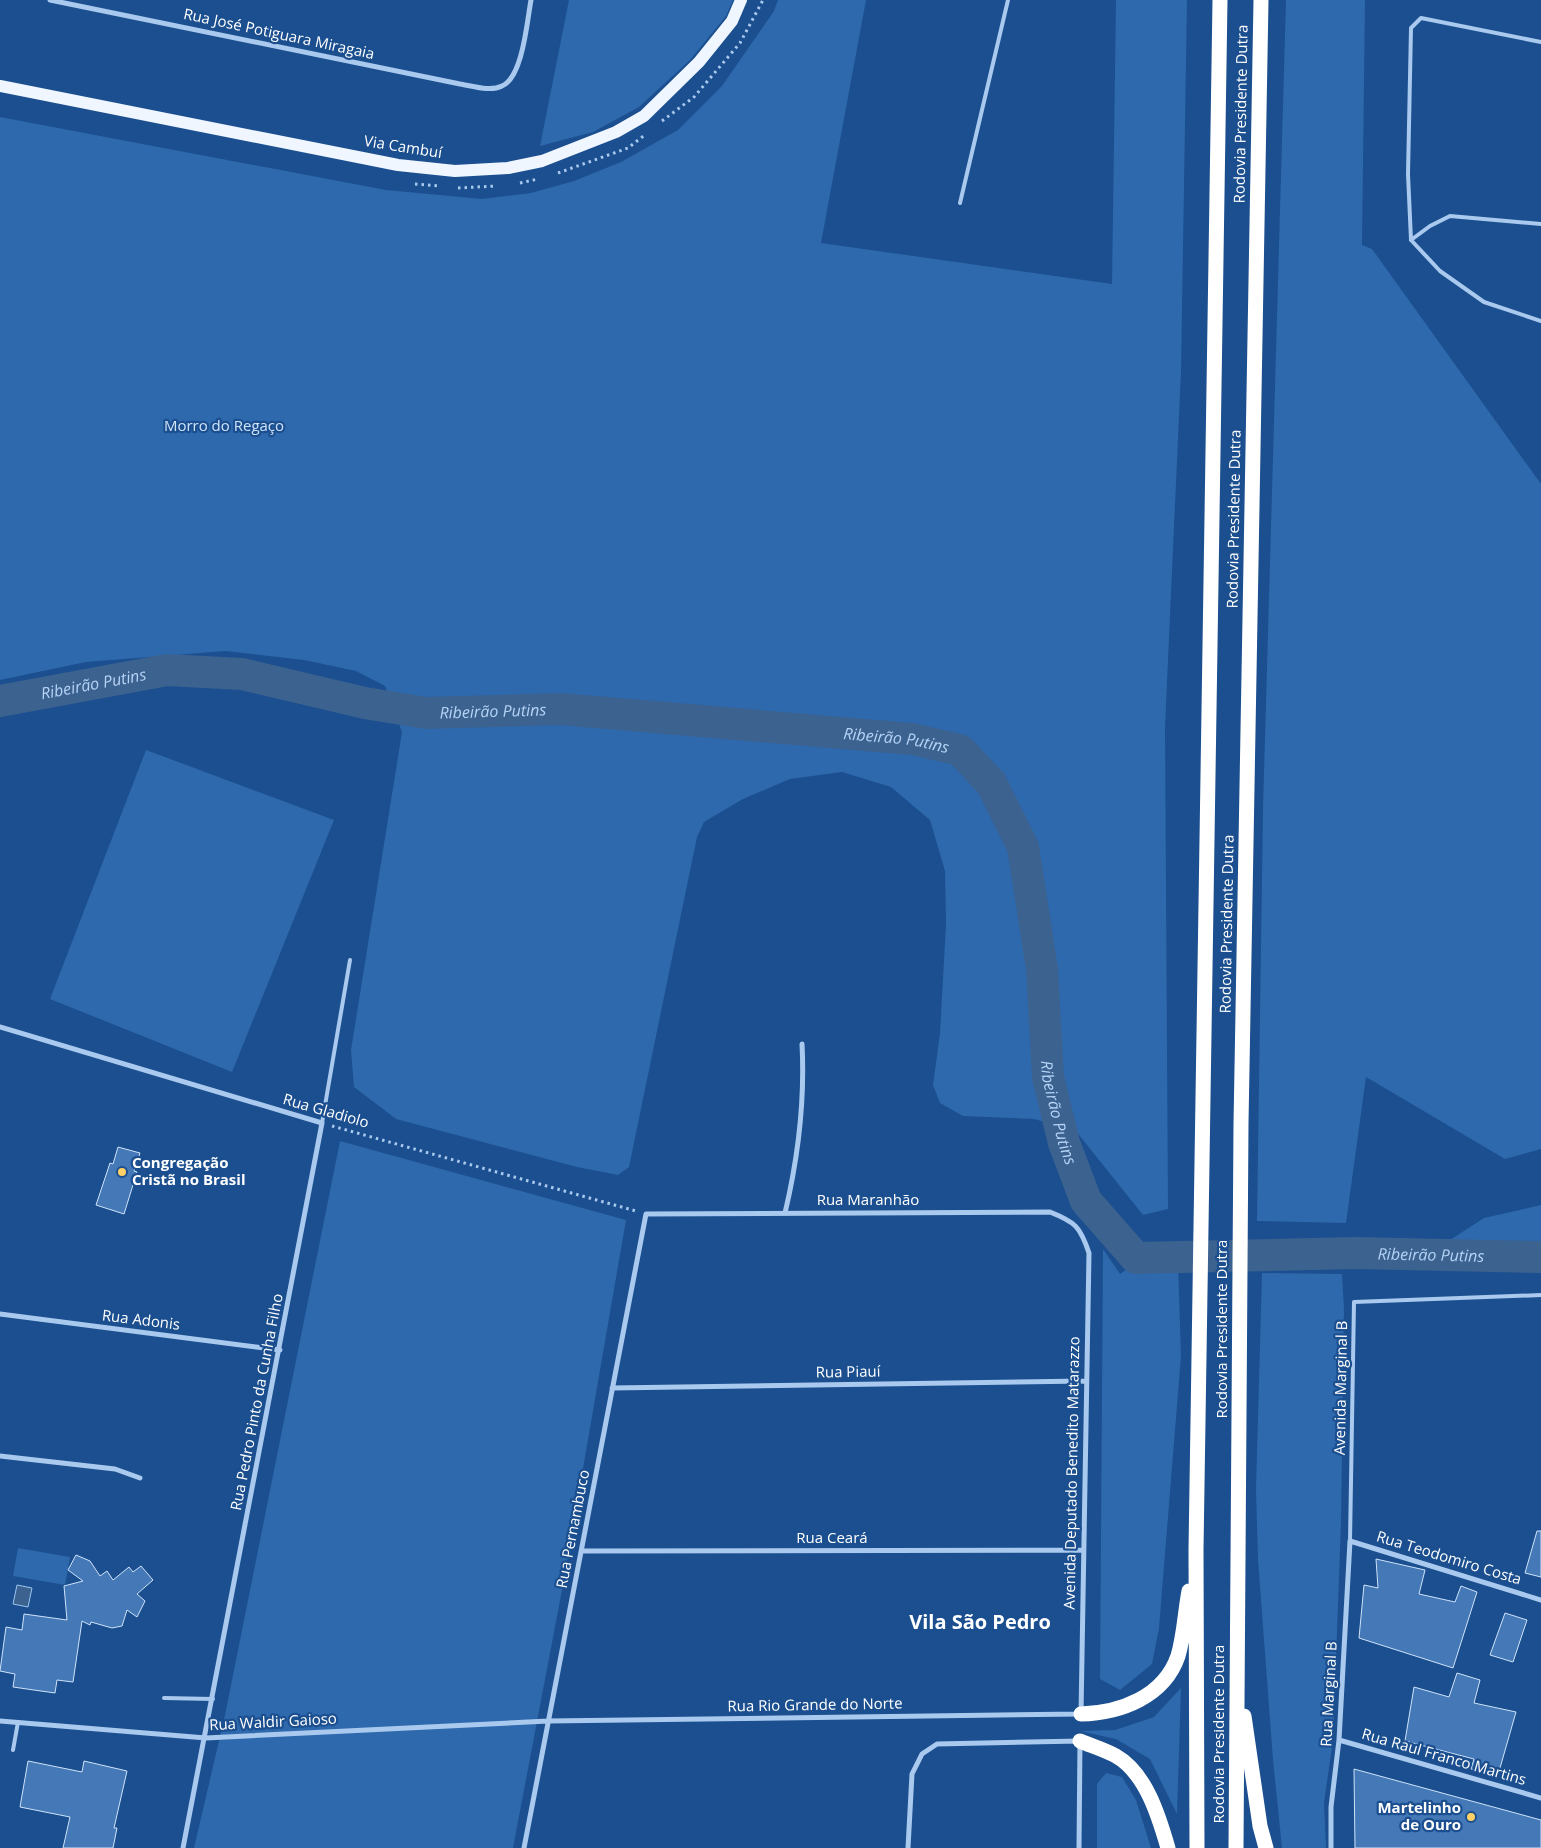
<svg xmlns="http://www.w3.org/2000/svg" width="1541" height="1848" viewBox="0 0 1541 1848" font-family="'Open Sans',sans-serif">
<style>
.green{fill:#2e69ad}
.water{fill:#3c6290;stroke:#9cc4f0}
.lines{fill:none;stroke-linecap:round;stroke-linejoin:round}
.river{stroke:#3c6290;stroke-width:32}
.building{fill:#4478b7;stroke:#cfe3fa}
.path{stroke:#a9c9ee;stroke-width:3;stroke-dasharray:2.5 4;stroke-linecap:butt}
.service{stroke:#a9c9ee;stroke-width:4}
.minor{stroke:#a9c9ee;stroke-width:5}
.primary{stroke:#f0f6ff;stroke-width:12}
.motorway{stroke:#fff;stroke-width:15}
.poi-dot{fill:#ffd166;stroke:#1b4f8f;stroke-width:2}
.labels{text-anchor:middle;stroke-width:4.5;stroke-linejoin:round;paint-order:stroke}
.street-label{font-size:15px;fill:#fff;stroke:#1b4f8f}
.park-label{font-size:15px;fill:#cfe3fa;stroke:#1b4f8f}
.poi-label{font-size:15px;font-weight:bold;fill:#fff;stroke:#1b4f8f;text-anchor:start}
.water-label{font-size:16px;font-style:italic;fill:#b5d3f5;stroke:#1b4f8f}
.district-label{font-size:20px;font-weight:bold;fill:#fff;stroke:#1b4f8f}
</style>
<rect width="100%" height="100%" fill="#1b4f8f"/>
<!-- green -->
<path class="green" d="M569,0H733L726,16L690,60L639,107L593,132L540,146Z
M778,0H866L821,243L1112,284L1116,0H1187L1181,372L1165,727L1168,1209L1143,1215L1075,1130L1034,1119L963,1116L940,1103L933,1085L940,1033L946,924L945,871L930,820L891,787L842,772L790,779L743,799L704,822L697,837L629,1167L618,1175L577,1167L396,1119L354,1087L351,1050L402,732L385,686L356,671L304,660L226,651L86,662L0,680V117L386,190L482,199L531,193L574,181L621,162L678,130L722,86L774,11Z
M1286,0H1365L1362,245L1372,249L1541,484V1149L1505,1159L1366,1077L1346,1223L1257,1221L1263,808Z
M146,750L334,820L232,1072L50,999Z
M340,1141L626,1220L562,1590L513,1848H194L225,1715Z
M1541,1205V1257L1427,1255L1484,1218Z
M1103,1249L1120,1274L1133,1265L1178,1263L1181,1356L1159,1628L1152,1664L1120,1690L1100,1679Z
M1262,1273L1342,1274L1344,1309L1341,1523L1333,1740L1324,1803L1326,1848H1282L1273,1760L1258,1560L1256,1489Z
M18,1548L70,1557L65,1585L13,1576Z
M1181,1688L1177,1814L1150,1759L1116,1739L1080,1731L1115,1730L1154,1717Z
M1106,1773L1122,1777L1136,1800L1151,1848H1097V1784Z"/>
<!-- water -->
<path class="water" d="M17,1585L32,1588L28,1607L13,1604Z"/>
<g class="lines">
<!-- river -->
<path class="river" id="s1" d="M0,701L167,670L242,674L365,703L426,713L560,709L912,739L960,750L991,783L1023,847L1042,969L1048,1077L1064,1143L1086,1201L1136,1258L1355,1253L1541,1257"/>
</g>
<!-- building -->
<path class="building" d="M118,1147L140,1153L134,1171L137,1172L124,1214L96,1205L110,1163L113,1164Z
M1537,1531H1541V1577L1525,1573Z
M76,1555L90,1561L100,1576L107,1571L113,1580L129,1567L133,1572L141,1566L153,1580L137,1594L145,1601L137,1617L127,1610L122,1626L112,1628L91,1622L90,1625L82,1621L73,1682L57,1680L55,1693L13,1687L15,1674L0,1671L6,1627L22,1630L24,1614L67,1620L64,1586L83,1581L68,1570Z
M1376,1559L1425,1570L1419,1594L1455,1602L1461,1586L1477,1592L1453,1668L1359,1638L1364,1585L1378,1588Z
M1505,1613L1527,1620L1513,1662L1490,1655Z
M1457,1673L1480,1680L1474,1703L1516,1712L1498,1775L1471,1769L1474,1759L1405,1741L1414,1687L1449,1697Z
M28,1761L82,1772L84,1761L127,1771L114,1828H117L113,1848H63L70,1817L20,1807Z
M1354,1769L1541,1820V1848H1355Z"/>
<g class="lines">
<!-- path -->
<path class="path" d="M662,121L694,97L740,43L763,0
M558,173L628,148L646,134
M520,183L538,179
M415,184L439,186
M458,188L496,186
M332,1126L636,1211"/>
<!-- service -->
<path class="service" d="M1541,42L1421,18L1411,28L1408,174L1411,240L1440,271L1484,302L1541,321
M960,203L1008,0
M1411,240L1430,226L1450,216L1541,224
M322,1123L350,960
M1350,1541L1354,1302L1541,1295
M164,1698L213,1699
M13,1750L18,1722"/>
<!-- minor -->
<path class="minor" d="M50,0L460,84C473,86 490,92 502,86C523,77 527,21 531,0
M0,1027L322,1123L183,1848
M785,1213C798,1158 805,1101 802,1044
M0,1314L280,1350
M612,1388L1085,1381
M0,1456L115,1469L140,1478
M581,1551L1083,1550
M0,1721L206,1738L548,1721L1081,1714L1089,1253C1080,1226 1075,1222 1050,1212L646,1214C605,1425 565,1637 524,1848
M1339,1740L1541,1798
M908,1848L912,1774L922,1754L937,1744L1080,1741L1079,1848
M1331,1848V1807L1339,1740L1350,1541L1541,1600"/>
<!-- primary -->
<path class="primary" d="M0,86L398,165L455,171L508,168L542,161L616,132L644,116L699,62L732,21L741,0"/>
<!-- motorway -->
<path class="motorway" d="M1081,1714C1120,1713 1164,1697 1178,1656C1184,1636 1185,1612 1189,1591
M1244,1716L1260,1826L1266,1848
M1080,1741C1092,1746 1105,1750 1116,1756C1146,1773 1159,1817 1168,1848
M1197,1848L1196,1550L1220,0
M1236,1848L1241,1124L1261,0"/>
</g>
<!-- markers -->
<g class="poi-dot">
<circle cx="122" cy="1172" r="5"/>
<circle cx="1471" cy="1817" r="5"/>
</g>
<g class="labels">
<!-- street labels -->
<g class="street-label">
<text transform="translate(279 34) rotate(12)" y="5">Rua José Potiguara Miragaia</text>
<text transform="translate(1241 114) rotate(-89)" y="5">Rodovia Presidente Dutra</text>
<text transform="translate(403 147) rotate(9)" y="5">Via Cambuí</text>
<text transform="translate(1234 519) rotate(-89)" y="5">Rodovia Presidente Dutra</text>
<text transform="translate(1227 924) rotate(-89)" y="5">Rodovia Presidente Dutra</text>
<text transform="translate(326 1111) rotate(16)" y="5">Rua Gladiolo</text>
<text x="868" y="1205">Rua Maranhão</text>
<text transform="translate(141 1320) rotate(7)" y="5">Rua Adonis</text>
<text transform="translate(1222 1329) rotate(-90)" y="5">Rodovia Presidente Dutra</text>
<text transform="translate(848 1372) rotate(-1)" y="5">Rua Piauí</text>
<text transform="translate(1341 1388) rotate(-89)" y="5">Avenida Marginal B</text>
<text transform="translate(257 1402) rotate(-79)" y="5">Rua Pedro Pinto da Cunha Filho</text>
<text transform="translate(1072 1473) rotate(-89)" y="5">Avenida Deputado Benedito Matarazzo</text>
<text transform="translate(573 1529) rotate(-79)" y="5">Rua Pernambuco</text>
<text x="832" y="1543">Rua Ceará</text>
<text transform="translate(1449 1558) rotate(17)" y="5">Rua Teodomiro Costa</text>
<text transform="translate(1329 1694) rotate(-87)" y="5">Rua Marginal B</text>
<text transform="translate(815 1705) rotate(-1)" y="5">Rua Rio Grande do Norte</text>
<text transform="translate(273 1722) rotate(-3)" y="5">Rua Waldir Gaioso</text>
<text transform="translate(1219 1734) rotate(-90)" y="5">Rodovia Presidente Dutra</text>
<text transform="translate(1444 1757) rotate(16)" y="5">Rua Raul Franco Martins</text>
</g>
<!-- park labels -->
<g class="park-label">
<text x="224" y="431">Morro do Regaço</text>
</g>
<!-- poi labels -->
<g class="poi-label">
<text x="132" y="1168">Congregação<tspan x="132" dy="17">Cristã no Brasil</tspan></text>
<text x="1461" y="1813" text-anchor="end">Martelinho<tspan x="1461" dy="17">de Ouro</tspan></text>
</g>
<!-- water labels -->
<g class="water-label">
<text dy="6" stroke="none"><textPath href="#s1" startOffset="95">Ribeirão Putins</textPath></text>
<text dy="6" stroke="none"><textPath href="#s1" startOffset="500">Ribeirão Putins</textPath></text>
<text dy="6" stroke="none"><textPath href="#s1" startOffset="905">Ribeirão Putins</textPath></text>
<text dy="6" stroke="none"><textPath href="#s1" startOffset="1355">Ribeirão Putins</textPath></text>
<text dy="6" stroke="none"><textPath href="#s1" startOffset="1819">Ribeirão Putins</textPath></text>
</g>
<!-- district labels -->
<g class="district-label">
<text x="980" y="1629">Vila São Pedro</text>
</g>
</g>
</svg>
